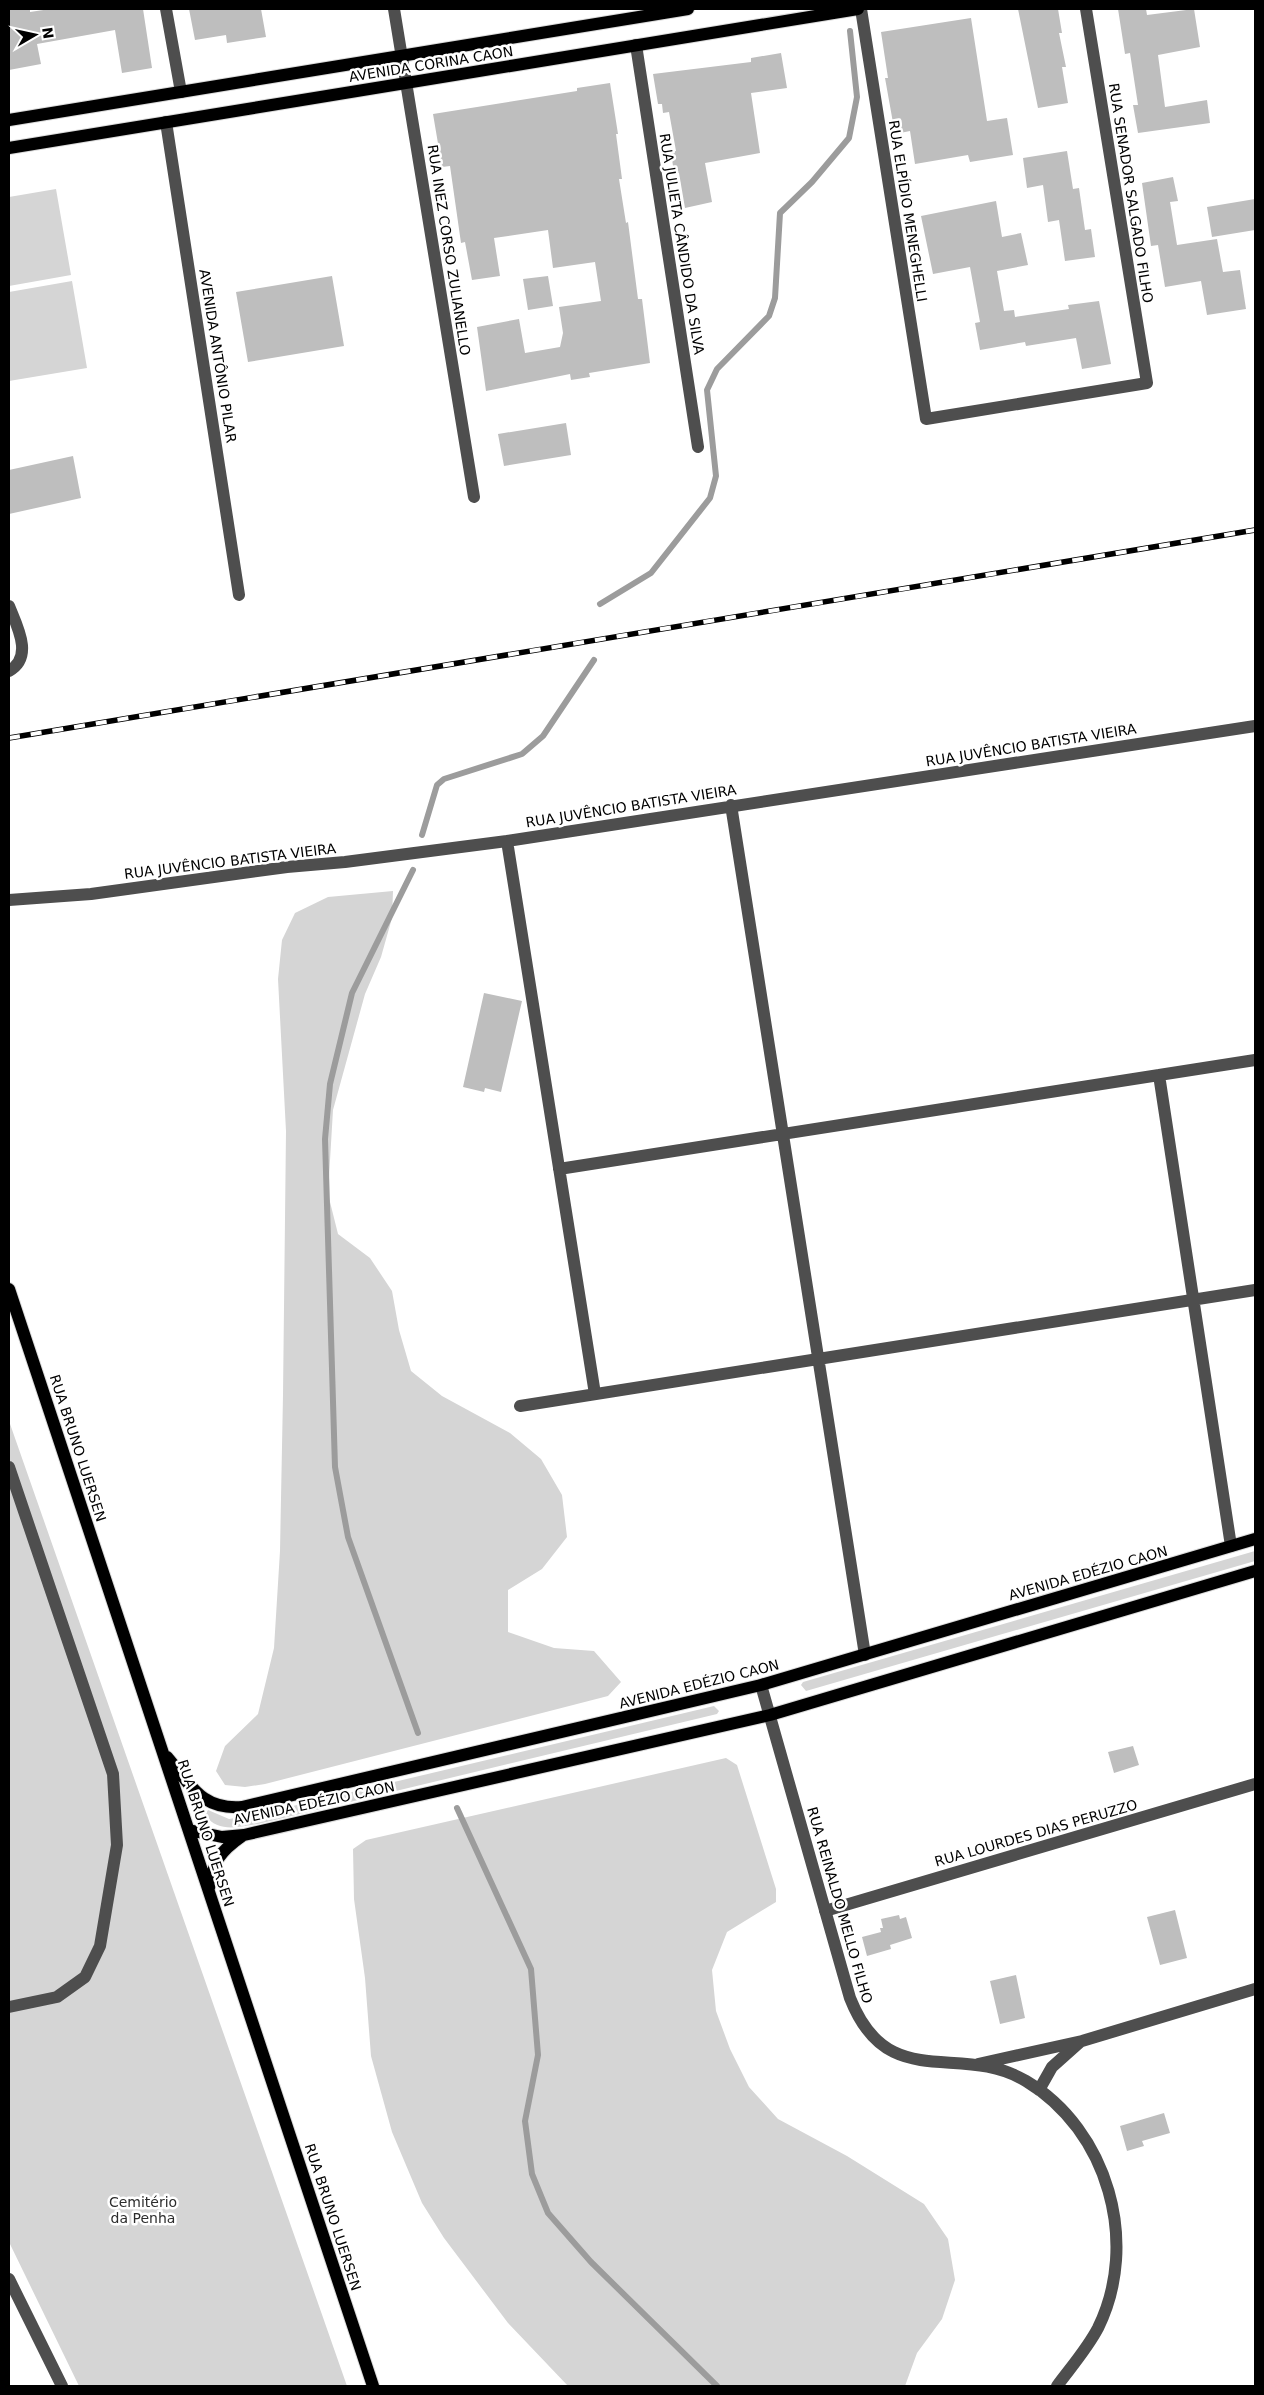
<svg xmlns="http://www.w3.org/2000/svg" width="1264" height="2395" viewBox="0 0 1264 2395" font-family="'DejaVu Sans',sans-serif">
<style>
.green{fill:#d5d5d5}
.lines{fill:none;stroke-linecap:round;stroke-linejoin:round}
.stream{stroke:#9c9c9c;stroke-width:6}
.building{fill:#bebebe}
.major-casing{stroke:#dbdbdb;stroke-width:14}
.minor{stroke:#4e4e4e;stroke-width:12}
.major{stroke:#000;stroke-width:12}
.rail-casing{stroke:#000;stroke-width:5.5}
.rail{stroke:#fff;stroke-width:4;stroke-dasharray:11;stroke-linecap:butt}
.labels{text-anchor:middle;stroke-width:5;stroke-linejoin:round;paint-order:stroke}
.street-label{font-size:14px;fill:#000;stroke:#fff}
.park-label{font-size:14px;fill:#2c2c2c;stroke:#fff}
</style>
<rect width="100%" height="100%" fill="#fff"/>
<!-- green -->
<path class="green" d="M56,189L71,275L9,286V197Z
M72,281L87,368L9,381V292Z
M393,891L392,918L381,957L365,994L333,1110L328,1194L338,1234L370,1258L392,1291L399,1330L411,1371L442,1396L510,1433L541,1459L562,1495L567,1537L542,1569L508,1590V1632L554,1648L594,1651L621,1682L608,1696L265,1784L245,1787L225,1785L216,1771L225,1746L258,1714L274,1648L280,1551L283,1395L286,1131L278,979L282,940L295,913L328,897Z
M9,1421L347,2386H79L9,2242Z
M1255,1551V1561L806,1691L801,1685L803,1682Z
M714,1706L719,1711L717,1714L258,1824C238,1827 218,1833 205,1815L208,1810L229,1819L255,1815Z
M726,1758L737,1765L776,1889V1902L727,1932L712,1970L716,2011L730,2049L749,2087L778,2119L847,2156L924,2204L948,2239L955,2280L942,2319L917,2353L905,2386H568L508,2323L444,2238L422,2203L392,2132L371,2056L365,1978L354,1899L353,1849L366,1840Z"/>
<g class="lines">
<!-- stream -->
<path class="stream" d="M600,604L651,573L710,498L716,476L707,390L717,369L769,316L775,298L780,213L812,182L849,138L857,97L850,31
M422,835L437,785L444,779L522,754L543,736L594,660
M413,870L352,993L330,1084L325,1139L335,1467L348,1537L418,1733
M457,1808L531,1969L538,2055L525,2121L532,2174L548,2213L591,2262L717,2386"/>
</g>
<!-- building -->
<path class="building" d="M9,9H30V12L50,9H143L152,68L122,73L115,30L37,44L41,64L9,70Z
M189,9H261L266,37L227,43L226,35L195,40Z
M1018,9H1058L1062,33H1059L1066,67H1062L1068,103L1038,108Z
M1118,9H1146L1147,15L1194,9L1200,47L1158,55L1165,107L1207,100L1210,123L1138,133L1133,105H1138L1130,53L1125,54Z
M971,18L987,121L1007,118L1013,155L970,162L968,155L915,164L910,131L895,134L885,78H888L881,32Z
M781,53L787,88L751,93L760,153L705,163L712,202L685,208L679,173H674L671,152L676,151L669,112L663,113L662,104H658L653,74L751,62V58Z
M610,83L618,134H616L622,179H619L626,223L628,222L638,299H642L650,363L589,373L590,377L571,380L570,374L486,391L477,327L519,319L525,353L560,347L563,333L559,307L601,301L595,262L553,268L548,230L494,238L500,276L472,280L465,242L461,243L450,166L442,167L433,114L577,91V88Z
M1067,151L1073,189L1079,188L1085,230L1091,229L1095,257L1065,261L1059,220L1048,222L1043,185L1027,188L1023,158Z
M1173,177L1178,201L1170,202L1177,245L1217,239L1223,272L1240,270L1246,309L1207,315L1201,281L1165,287L1158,245L1151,246L1142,183Z
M1255,199V230L1212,237L1207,207Z
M996,201L1002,237L1021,233L1028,265L997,271L1004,311L1014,310L1015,317L1069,309L1068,305L1099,301L1111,364L1082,369L1076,338L1026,346L1025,342L980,350L975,323L980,322L970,267L933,274L921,216Z
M332,276L344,346L248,362L236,292Z
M548,276L553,306L528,310L523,279Z
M566,423L571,455L504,466L498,434Z
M73,456L81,498L9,514V470Z
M484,993L522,1001L501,1092L485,1088L484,1092L463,1087Z
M1133,1746L1139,1765L1114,1773L1108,1752Z
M1175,1910L1187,1958L1160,1965L1147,1917Z
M899,1915L900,1919L906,1917L912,1938L890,1945L891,1949L867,1956L862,1937L881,1932L880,1928H883L881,1919Z
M1016,1975L1025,2018L1000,2024L990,1981Z
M1164,2113L1170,2133L1142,2141L1144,2146L1127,2151L1120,2126Z"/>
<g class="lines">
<!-- major casing -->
<g class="major-casing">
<path id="major" d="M9,120L688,9
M9,148L858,9
M9,1289L373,2386
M167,1757C191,1785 201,1810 242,1807L761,1685L1255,1539
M189,1830L222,1837L244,1835L770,1715L1255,1571
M209,1888C214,1861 219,1852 242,1836"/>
</g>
<!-- minor -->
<path class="minor" d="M166,9L181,92
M394,9L474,497
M861,9L926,419L1147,383L1086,9
M636,45L698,447
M166,122L239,595
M9,606C17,626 34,657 9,671
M731,805L865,1655
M507,841L595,1394
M9,900L91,894L287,867L345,862L507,841L1255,726
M1159,1075L1231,1546
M559,1169L1255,1060
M520,1406L1255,1290
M9,1467L113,1774L117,1845L100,1946L85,1977L57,1997L9,2007
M761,1685L850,1998C888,2095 959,2041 1026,2081C1108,2130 1140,2243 1098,2328C1087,2349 1071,2367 1057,2386
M825,1911L1255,1784
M978,2064L1082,2041L1255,1989
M1039,2090L1052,2067L1080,2042
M9,2279L62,2386"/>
<!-- major -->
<use href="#major" class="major"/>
<!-- rail casing -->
<g class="rail-casing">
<path id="rail" d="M9,738L1255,530"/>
</g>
<!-- rail -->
<use href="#rail" class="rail"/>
</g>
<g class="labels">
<!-- street labels -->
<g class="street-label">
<text transform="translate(431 64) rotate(-9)" y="5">AVENIDA CORINA CAON</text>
<text transform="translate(1131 193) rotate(81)" y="5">RUA SENADOR SALGADO FILHO</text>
<text transform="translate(908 211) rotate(81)" y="5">RUA ELPÍDIO MENEGHELLI</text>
<text transform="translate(682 244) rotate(81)" y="5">RUA JULIETA CÂNDIDO DA SILVA</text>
<text transform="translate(449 250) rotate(81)" y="5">RUA INEZ CORSO ZULIANELLO</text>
<text transform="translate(218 356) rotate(81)" y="5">AVENIDA ANTÔNIO PILAR</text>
<text transform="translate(1031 745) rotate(-9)" y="5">RUA JUVÊNCIO BATISTA VIEIRA</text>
<text transform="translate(631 806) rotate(-9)" y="5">RUA JUVÊNCIO BATISTA VIEIRA</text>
<text transform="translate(230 861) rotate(-7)" y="5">RUA JUVÊNCIO BATISTA VIEIRA</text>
<text transform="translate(78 1448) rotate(72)" y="5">RUA BRUNO LUERSEN</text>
<text transform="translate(1088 1573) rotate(-16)" y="5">AVENIDA EDÉZIO CAON</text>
<text transform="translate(699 1684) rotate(-14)" y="5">AVENIDA EDÉZIO CAON</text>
<text transform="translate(314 1803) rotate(-12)" y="5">AVENIDA EDÉZIO CAON</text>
<text transform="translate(206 1833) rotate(72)" y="5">RUA BRUNO LUERSEN</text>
<text transform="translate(1036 1833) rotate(-16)" y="5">RUA LOURDES DIAS PERUZZO</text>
<text transform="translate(840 1905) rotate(74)" y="5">RUA REINALDO MELLO FILHO</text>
<text transform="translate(333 2217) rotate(72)" y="5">RUA BRUNO LUERSEN</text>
</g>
<!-- park labels -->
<g class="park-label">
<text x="143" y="2207">Cemitério<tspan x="143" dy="16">da Penha</tspan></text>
</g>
</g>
<!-- border -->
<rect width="1264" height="2395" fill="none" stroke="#000000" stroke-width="20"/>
<!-- north arrow -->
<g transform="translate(35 35) rotate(81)" stroke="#ffffff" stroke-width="4" paint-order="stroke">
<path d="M0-4L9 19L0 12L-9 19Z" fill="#000000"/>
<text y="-8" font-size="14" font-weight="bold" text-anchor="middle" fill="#000000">N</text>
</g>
</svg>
